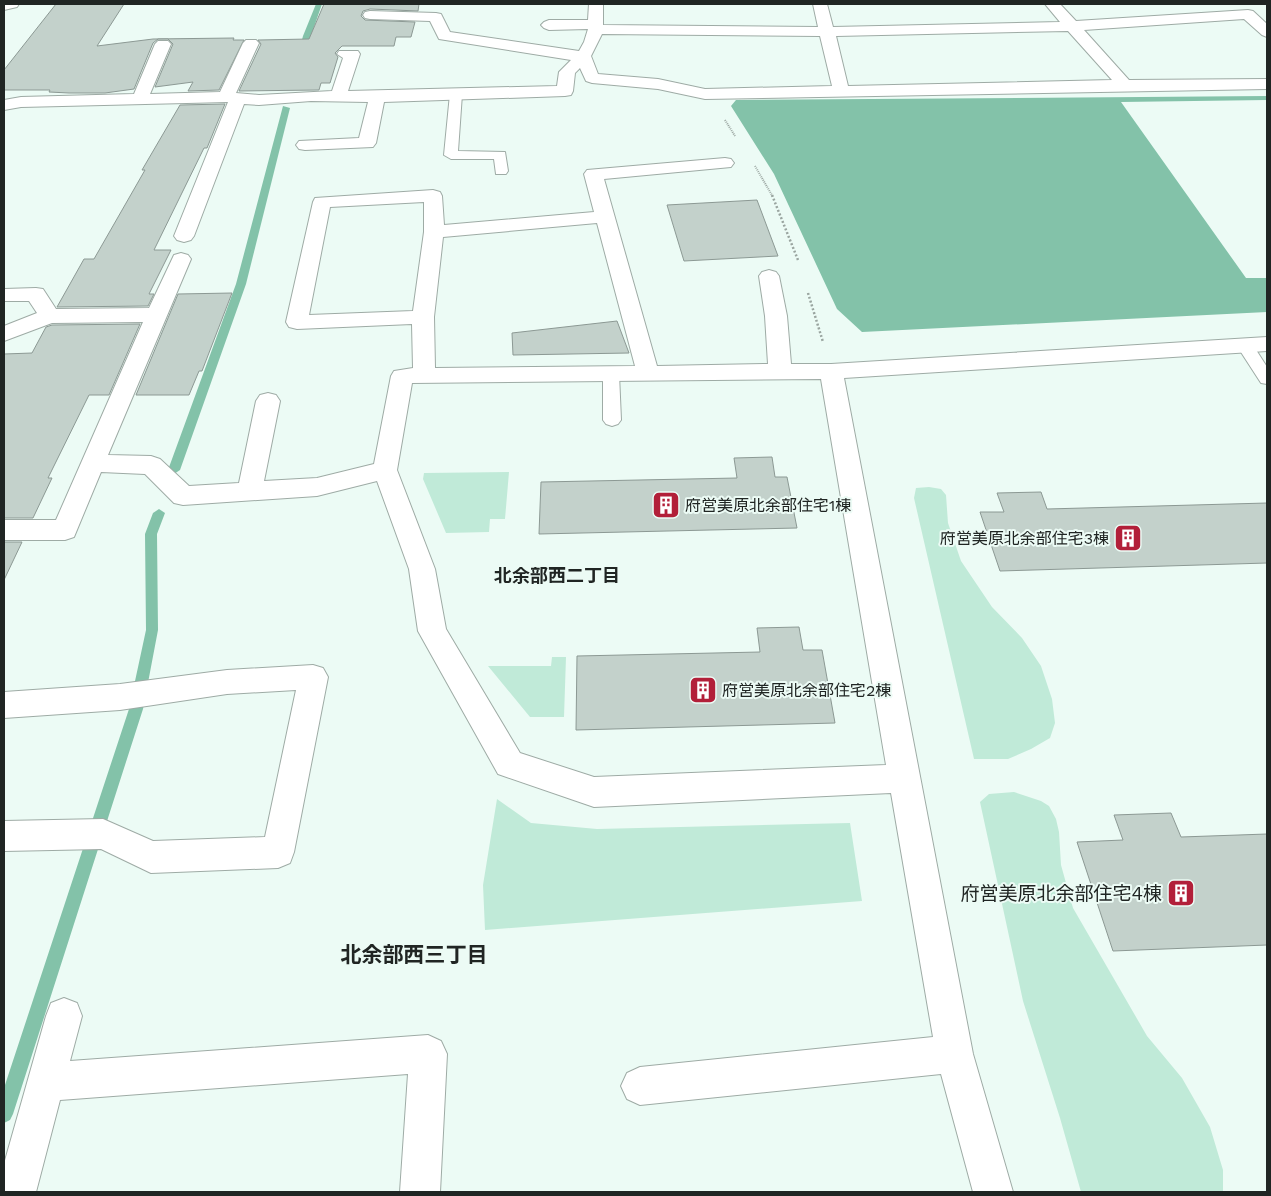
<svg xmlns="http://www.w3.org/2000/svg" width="1271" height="1196" viewBox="0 0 1271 1196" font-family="'Work Sans','Noto Sans JP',sans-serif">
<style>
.green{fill:#c0ead8}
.water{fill:#83c2a9}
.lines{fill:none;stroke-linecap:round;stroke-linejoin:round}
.stream{fill:#83c2a9;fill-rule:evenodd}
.building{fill:#c3d1cb;stroke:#8c9994}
.lane-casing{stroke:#9eaba5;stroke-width:2}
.street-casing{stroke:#9eaba5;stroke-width:2}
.path-far1{stroke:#9aa5a0;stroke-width:2;stroke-dasharray:1 1;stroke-linecap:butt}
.path{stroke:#9aa5a0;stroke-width:2.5;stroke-dasharray:2 2;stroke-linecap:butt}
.lane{fill:#fff;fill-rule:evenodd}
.street{fill:#fff;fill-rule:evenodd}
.labels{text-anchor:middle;stroke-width:4;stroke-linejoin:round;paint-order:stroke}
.poi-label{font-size:16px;fill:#202523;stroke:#ecfbf5;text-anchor:start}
.neighbourhood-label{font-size:18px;font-weight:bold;fill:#202523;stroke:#ecfbf5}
.near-poi-label{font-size:19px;fill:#202523;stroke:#ecfbf5;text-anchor:end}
.near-neighbourhood-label{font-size:21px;font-weight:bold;fill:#202523;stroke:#ecfbf5}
</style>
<rect width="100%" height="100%" fill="#ecfbf5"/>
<!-- green -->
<path class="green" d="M509,472L505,519H490L489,532L446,533L423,479L424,473Z
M929,487L941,489L946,495L948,523L961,561L992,607L1022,638L1041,666L1052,699L1055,723L1050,738L1031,749L1008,759H974L914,498L916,488Z
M552,657H566L564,717H530L488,666H551Z
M1014,792L1041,801L1049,806L1056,819L1059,832L1061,865L1073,908L1147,1036L1182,1078L1210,1127L1223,1170V1192H1081L1060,1118L1023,1001L980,802L989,794Z
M497,799L531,823L597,829L850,823L862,901L485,930L483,885Z"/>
<!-- water -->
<path class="water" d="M1267,96V100L1121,102L1246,278H1267V312L862,332L837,309L774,174L731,106L736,100Z"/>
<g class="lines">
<!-- stream -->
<path class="stream" d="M316,4H322L304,56L297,58L303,36Z
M283,106L290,108L246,284L180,470L174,474L170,473L168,470L236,284Z
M159,509L165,513L157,534L158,630L143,709L13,1114L10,1120L4,1123V1088L129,709L146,630L145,534L153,513Z"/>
</g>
<!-- building -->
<path class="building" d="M56,4H124L97,46L153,39L234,38L233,40H244L219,90L188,91L193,82L155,87L173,44L168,39H158L153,43L134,89L105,93H69L49,92L50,90H4V70Z
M324,4H419L418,11L370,9L363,11L361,16L365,20L415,22L411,37H396L394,46H342L335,53L338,57L330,83H321L319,90L239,91L261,44L258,40L309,39Z
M225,104L207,148H204L154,250H171L149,294H154L148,306L57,307L84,259H94L145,170H142L180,105Z
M757,200L778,256L684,261L667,205Z
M232,293L202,371H199L189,395H136L178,294Z
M617,321L629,353L513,355L512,333Z
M140,324L109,395H89L48,478H52L33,518H4V354L32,353L46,327L52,325Z
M772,457L775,477H787L797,528L539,534L541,482L737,478L734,458Z
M1041,492L1047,509L1267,503V563L1000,571L980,512H1004L997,493Z
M4,542H22L4,580Z
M799,627L803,650H822L835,723L576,730L577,656L760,652L757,628Z
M1171,813L1181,837L1267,834V945L1113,951L1077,842L1123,840L1114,815Z"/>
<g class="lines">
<!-- lane casing -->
<g class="lane-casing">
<path id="lane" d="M456,90L462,94L458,151L505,152L508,171L506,174H496L494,159H451L444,155L450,94Z
M1245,341L1251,342L1267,367V384L1261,383L1237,346L1239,342Z
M611,369L617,370L619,374L621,420L618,424L612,426L606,424L603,420V374L605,370Z"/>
</g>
<!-- street casing -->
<g class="street-casing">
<path id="street" d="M4,4H19L17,7L4,10Z
M589,4H603V25L818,27L813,4H827L833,27L1060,22L1045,4H1060L1076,21L1248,10L1253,11L1267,24V37L1262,35L1244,19L1084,30L1129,80L1267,79V89L705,99L658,89L592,83L586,81L580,68L575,73L573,91L571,95L565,96L384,102L376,143L373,147L305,150L299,149L296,145L299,141L359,138L368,102L311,101L259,105L244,104L194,236L191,240L184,242L177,240L174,236L228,102L21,107L4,110V100L21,97L134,94L155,44L158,41H168L171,44L150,94L220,92L243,43L246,40H256L259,43L236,93L259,95L332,91L343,58L337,54L339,51H358L360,54L348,91L557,86L559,72L571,60L439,39L430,21L370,19L365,18L363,15L365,12L370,11L436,13L441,14L450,32L579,51L584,42L588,29L549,30L544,28L541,25L544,22L549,20H588ZM1068,31L1112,80L848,86L836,36ZM602,34L820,36L832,86L705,89L658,79L598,74L591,56Z
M725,158L731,159L734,163L731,167L604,179L657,366L768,364L765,316L759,276L762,272L769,270L776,272L779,276L787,316L791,364H831L1267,337V351L844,378L973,1054L1013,1192H973L941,1074L640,1105L627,1099L621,1086L627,1073L640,1067L933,1037L891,793L594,807L498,774L418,631L409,569L377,481L317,496L183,505L174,503L145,474L101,472L74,537L65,540H4V520H56L143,322L52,323L4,341V326L37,313L29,301H4V289L36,288L43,289L56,309L149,308L174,255L181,253L188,255L191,259L108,455L151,456L160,459L189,486L239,483L256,401L260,395L268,393L276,395L280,401L264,481L317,478L374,464L391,376L394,371L413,368L412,324L297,329L289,327L286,322L313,202L315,198L433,190L440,192L442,196L444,225L594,212L584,174L587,170ZM424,202V232L413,311L309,315L330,207ZM597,223L635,366L435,368L434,317L443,237ZM821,379L886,765L594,777L520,753L446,629L435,569L397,470L412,383Z
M313,665L323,668L328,677L294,852L290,863L278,868L151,873L101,849L4,851V821L103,819L153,841L265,837L296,690L227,694L120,710L4,718V692L120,684L227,670Z
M64,998L77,1003L82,1016L70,1061L428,1035L441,1041L447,1054L440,1192H400L408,1074L60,1100L36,1192H4V1164L46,1016L51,1003Z"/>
</g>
<!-- path-far1 -->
<path class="path-far1" d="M725,120L735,136
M755,166L773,197"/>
<!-- path -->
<path class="path" d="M772,195L798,260
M808,293L823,342"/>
<!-- lane -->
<use href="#lane" class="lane"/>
<!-- street -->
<use href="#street" class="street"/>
</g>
<!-- icons -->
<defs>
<g id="building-square" transform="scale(1.4375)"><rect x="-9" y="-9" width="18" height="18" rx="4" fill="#b21f39" stroke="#ecfbf5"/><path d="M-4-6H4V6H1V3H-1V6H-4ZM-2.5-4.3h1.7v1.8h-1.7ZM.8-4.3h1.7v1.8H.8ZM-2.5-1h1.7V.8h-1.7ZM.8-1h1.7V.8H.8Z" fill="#fff"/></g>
</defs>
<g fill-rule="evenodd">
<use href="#building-square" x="666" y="505"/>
<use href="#building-square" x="1128" y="538"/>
<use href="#building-square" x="703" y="690"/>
<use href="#building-square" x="1181" y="893"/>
</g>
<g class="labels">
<!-- poi labels -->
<g class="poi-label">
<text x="685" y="511">府営美原北余部住宅1棟</text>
<text x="1109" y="544" text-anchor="end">府営美原北余部住宅3棟</text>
<text x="722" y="696">府営美原北余部住宅2棟</text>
</g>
<!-- neighbourhood labels -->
<g class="neighbourhood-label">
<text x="557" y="582">北余部西二丁目</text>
</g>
<!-- near-poi labels -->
<g class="near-poi-label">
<text x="1162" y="900">府営美原北余部住宅4棟</text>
</g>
<!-- near-neighbourhood labels -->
<g class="near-neighbourhood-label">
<text x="414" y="962">北余部西三丁目</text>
</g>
</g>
<!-- border -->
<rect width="1271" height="1196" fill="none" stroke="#202523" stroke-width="10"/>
</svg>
